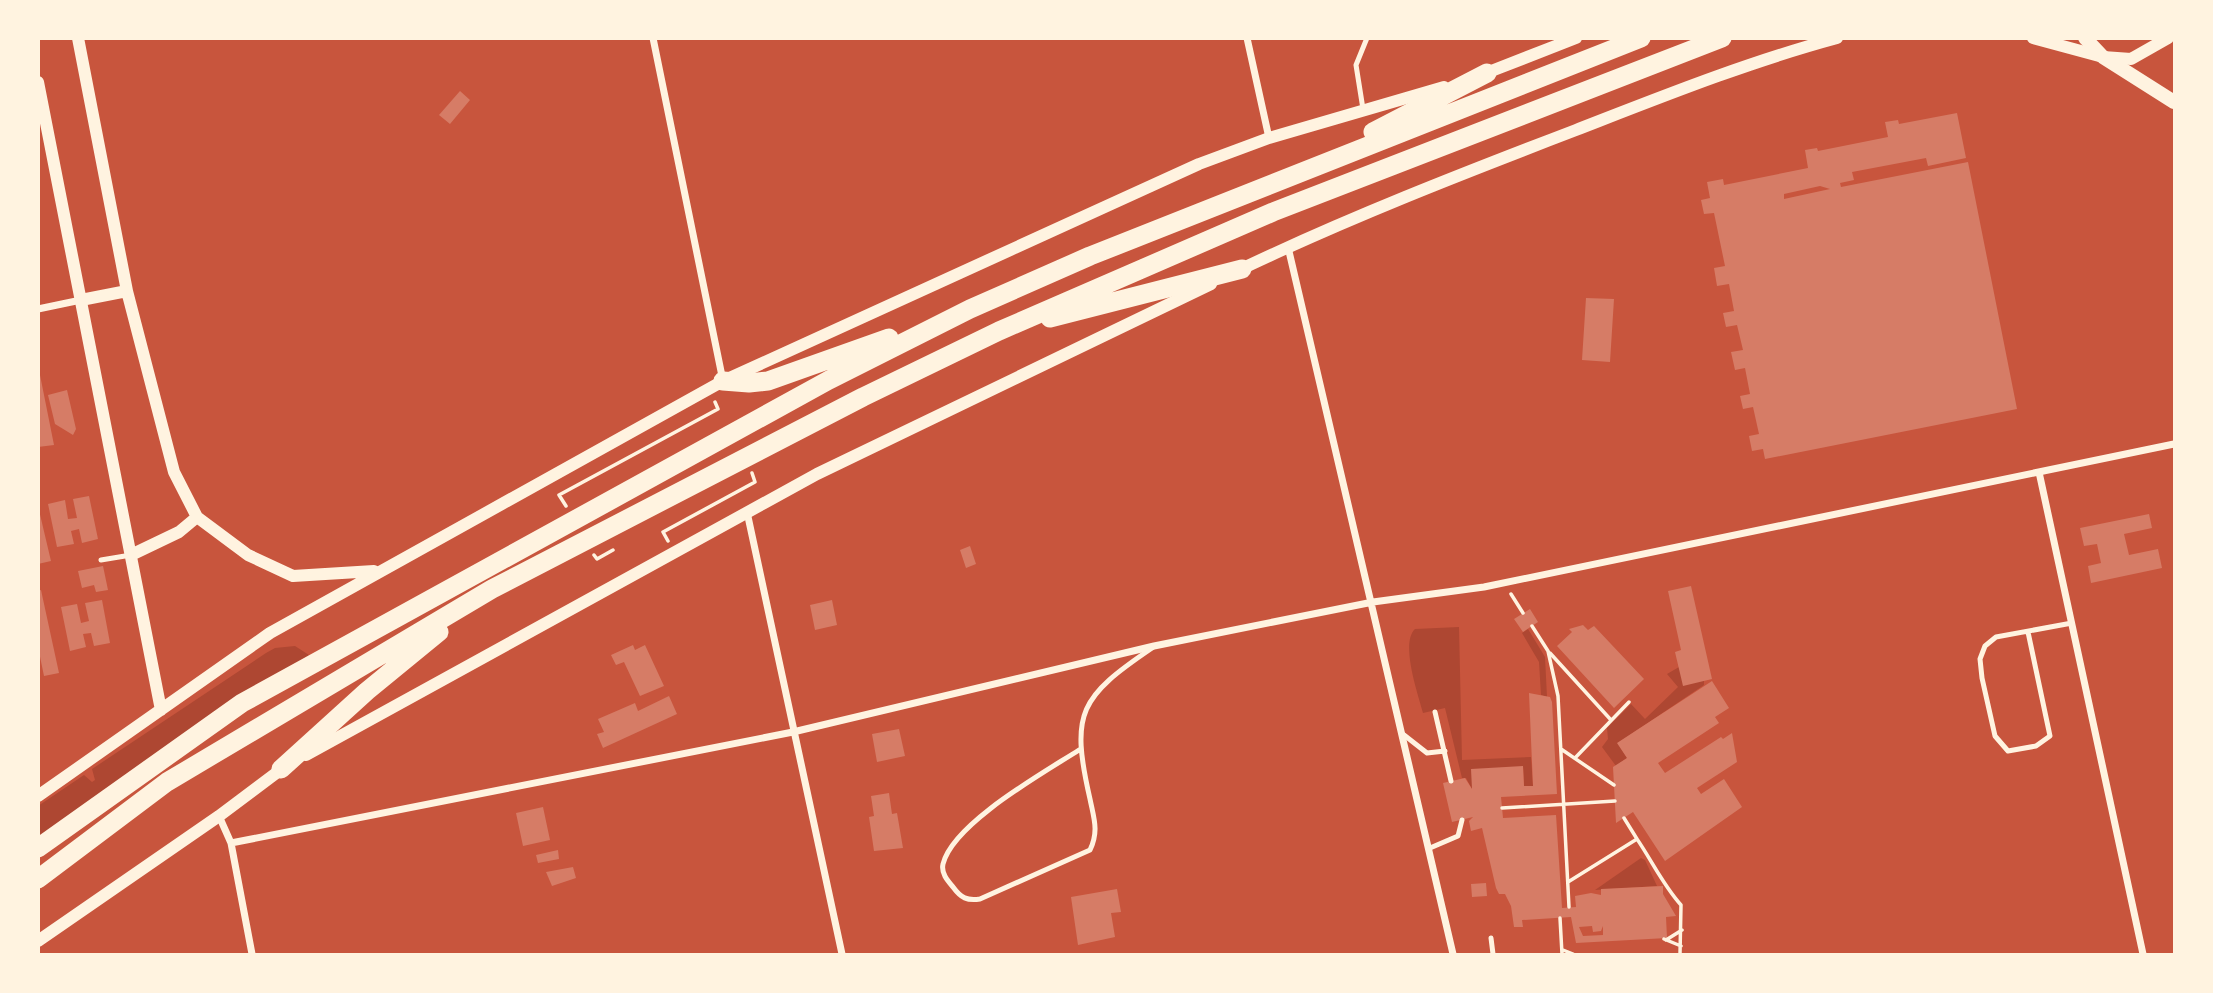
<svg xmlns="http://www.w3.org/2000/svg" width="2213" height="993" viewBox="0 0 2213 993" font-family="Arial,sans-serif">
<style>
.green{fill:#ae4732}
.building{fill:#d67c66;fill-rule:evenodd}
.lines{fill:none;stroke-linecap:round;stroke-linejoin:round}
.path{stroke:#fff3e0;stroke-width:3.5}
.service{stroke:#fff3e0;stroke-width:5}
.minor{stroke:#fff3e0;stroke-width:7}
.tertiary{stroke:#fff3e0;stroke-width:12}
.secondary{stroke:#fff3e0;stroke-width:14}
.motorway{stroke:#fff3e0;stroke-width:19}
</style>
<rect width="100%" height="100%" fill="#c8553d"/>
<!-- green -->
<path class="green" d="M1459,627L1462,760L1531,757L1533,786H1524L1523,766L1472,789L1466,778H1462L1445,708L1423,713C1418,694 1400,643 1415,629Z
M1528,629L1545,657L1547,697L1541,695L1539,662L1522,633Z
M295,646L309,655L39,838L38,806L84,775L92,782L95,780L92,769L266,653L275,648Z
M1679,667L1704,681V685L1618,743L1627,758L1616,766L1602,747L1608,739L1607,728L1631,704L1645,719L1678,687L1667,674Z
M1641,858L1645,860L1657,886L1595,890Z"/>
<!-- building -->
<path class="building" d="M460,91L470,100L450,124L439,115Z
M1957,113L1966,158L1928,166L1926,158L1852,172L1854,180L1840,183L1841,187L1968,162L2017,409L1765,459L1763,449L1752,451L1749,436L1759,434L1753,407L1743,409L1740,396L1750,394L1745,368L1735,370L1731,352L1743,350L1737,325L1726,327L1723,313L1734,311L1729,284L1717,286L1714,268L1725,266L1714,213L1704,214L1701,200L1710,198L1707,182L1723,179L1724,185L1808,168L1805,150L1817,148L1818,151L1888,137L1885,122L1898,120L1899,124ZM1820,186L1830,189L1784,199V194Z
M1586,298L1614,299L1610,362L1582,360Z
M38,365L54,445L38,447Z
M67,390L76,429L73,435L55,424L48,395Z
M89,496L98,539L82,543L79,529L71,531L74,544L57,547L48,504L65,500L68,519L77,518L73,499Z
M38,506L51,561L38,564Z
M2149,514L2152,528L2124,534L2129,555L2158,549L2162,568L2091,583L2088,566L2101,563L2097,544L2084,546L2080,528Z
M970,546L976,564L966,568L960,550Z
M103,566L108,590L96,592L94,585L82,588L78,571Z
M1691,586L1712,679L1683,686L1675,652L1681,650L1668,591Z
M41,590L59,673L44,676L38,647V591Z
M102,600L110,643L94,646L91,633L83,634L86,647L70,651L61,607L77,604L81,623L89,621L85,603Z
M832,600L837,625L815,630L810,605Z
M1530,609L1538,622L1523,632L1514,619Z
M1583,625L1588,630L1594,626L1644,679L1614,708L1557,646L1572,632L1569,629Z
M633,645L635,650L645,645L664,686L640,696L624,662L616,665L611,655Z
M1712,681L1729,708L1715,717L1719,723L1658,763L1665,773L1721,737L1723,739L1732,733L1737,762L1697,788L1701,794L1724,779L1742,807L1665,861L1633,812L1616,823L1613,767L1627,758L1617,743Z
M1529,693L1550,697L1552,702L1557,794L1501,797L1503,818L1556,815L1562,908L1576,907L1575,896L1591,893L1601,895V889L1663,886V894L1676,916L1666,917L1667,938L1576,943L1571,917L1522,920L1523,927H1514L1511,906L1505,894H1499L1496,888L1482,828L1471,831L1469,821L1473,817L1452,822L1443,783L1465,778L1472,789L1471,769L1523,766L1524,786H1533ZM1592,926L1593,932L1601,931L1603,926V935L1583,936L1579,927Z
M669,696L677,714L603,748L597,734L604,732L598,719L635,703L638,711Z
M899,729L905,756L877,762L872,734Z
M889,793L892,814L897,813L903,848L874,851L869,817L874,816L871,796Z
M543,807L550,840L523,846L516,813Z
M558,850L559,859L538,863L536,855Z
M573,867L576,878L552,886L546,872Z
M1486,883L1487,896L1472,897L1471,884Z
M1117,889L1121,912L1111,913L1115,937L1078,945L1071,897Z"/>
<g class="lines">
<!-- path -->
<path class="path" d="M566,506L559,495L718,409L715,402
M668,541L663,532L755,482L752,473
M594,555L597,559L613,550
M1511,594L1523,613
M1532,626L1548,651L1558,696L1569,907
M1550,653L1611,720
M1561,749L1614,785
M1575,758L1629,702
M1502,808L1615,801
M1624,818L1637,839
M1568,882L1637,839C1652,861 1663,885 1681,905L1680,954
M1560,918L1562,954
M1664,939L1681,946
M1666,940L1682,930
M1563,950L1573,954"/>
<!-- service -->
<path class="service" d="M1363,109L1356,65L1367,38
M101,560L131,555
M2028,632L2050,736L2036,746L2008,751L1995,736L1982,678L1980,659L1985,646L1996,637L2072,623
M1435,712L1451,781
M1404,735L1427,753L1445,751
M1079,750C1045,772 953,823 943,864C941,873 947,880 953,887C961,898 967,901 980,899L1090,850C1099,831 1094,819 1090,799C1070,712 1080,697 1152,648
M1430,848L1458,836L1462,820
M1491,938L1493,954"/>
<!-- minor -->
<path class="minor" d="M653,38L723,381
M1247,38L1269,138
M1288,247L1453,954
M38,309L81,300
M2039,472L2143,954
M747,512L842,954
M219,816L231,843L252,954
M231,843L793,732L1154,646L1373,602L1484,587L2174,444"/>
<!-- tertiary -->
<path class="tertiary" d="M78,38L127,291L174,472L197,517L248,555L293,576L374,571
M2033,38L2103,57L2131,59L2168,38
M1481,75L1576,38
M38,82L161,710
M1237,271C1348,218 1461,174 1576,130C1661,97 1748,62 1837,38
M81,300L127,291
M131,555L179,532L197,517
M306,755L817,474L1211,284
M38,796L270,633L723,381L1199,164L1269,138L1444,87
M38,941L219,816L287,765"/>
<!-- secondary -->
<path class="secondary" d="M2085,38L2103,57L2174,102"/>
<!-- motorway -->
<path class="motorway" d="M1373,132L1487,73
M1050,318L1242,269
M723,381L749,383L768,381L889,338
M281,769L367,691L439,632
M38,848L242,703L829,380L970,309L1090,256L1641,38
M38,879L167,782L492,589L863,397L999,331L1273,212L1722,38"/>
</g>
<!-- border -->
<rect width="2213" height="993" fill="none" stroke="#fff3e0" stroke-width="80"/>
</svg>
